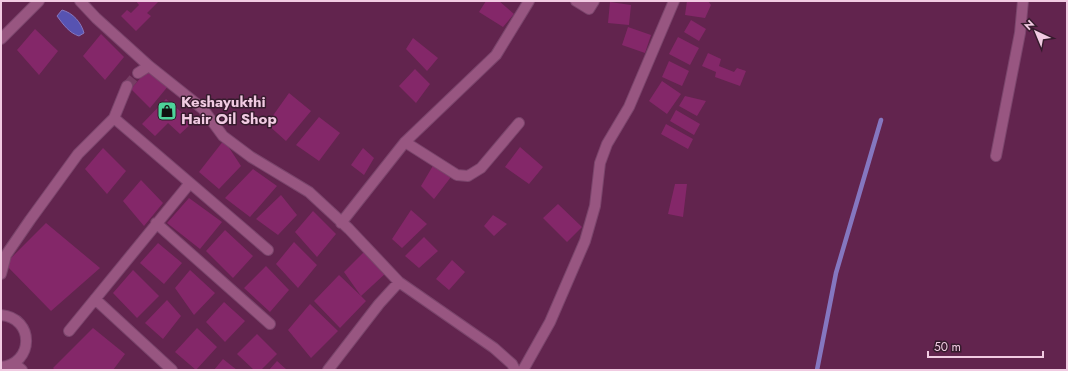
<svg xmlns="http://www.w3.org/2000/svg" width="1068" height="371" viewBox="0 0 1068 371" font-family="Jost,sans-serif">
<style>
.water{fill:#5753b2;stroke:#8577c0}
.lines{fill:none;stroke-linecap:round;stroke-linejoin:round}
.stream{stroke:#8577c0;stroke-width:4.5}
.building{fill:#842769}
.street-tunnel{stroke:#773d64;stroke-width:10;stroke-dasharray:10 5;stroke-linecap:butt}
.street-casing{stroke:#7b456c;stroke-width:12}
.street{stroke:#985681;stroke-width:10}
.labels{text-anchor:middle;stroke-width:3;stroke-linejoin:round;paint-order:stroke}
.poi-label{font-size:15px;font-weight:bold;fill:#f1cbe2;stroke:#361b2d;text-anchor:start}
</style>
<rect width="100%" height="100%" fill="#62244e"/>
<!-- water -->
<path class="water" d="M62,10C73,13 81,22 84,33L79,36C69,33 63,24 57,16Z"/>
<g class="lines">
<!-- stream -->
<path class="stream" d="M817,370L836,273L881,120"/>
</g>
<!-- building -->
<path class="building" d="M136,1H159L147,13L151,16L136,31L121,16L127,10L131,13L139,5Z
M486,1H499L514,14L503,27L479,12Z
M687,1H708L711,5L705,18L685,15Z
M610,2L631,5L629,25L608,23Z
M691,20L706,29L699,41L684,32Z
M628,27L651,35L645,53L622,45Z
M35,29L58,51L39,75L17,50Z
M101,34L124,57L105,80L83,56Z
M678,37L699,48L690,65L669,54Z
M413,38L438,58L427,71L406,49Z
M708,53L721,59L719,66L734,72L737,68L746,71L740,86L715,77L716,72L702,66Z
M669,61L689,71L682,86L662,77Z
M149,68L169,85L150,108L131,89Z
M415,69L430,84L416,103L399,86Z
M662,81L681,94L667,114L649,101Z
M289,93L311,111L286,141L267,124Z
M685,96L706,101L697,116L679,106Z
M166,99L193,122L180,134L168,123L155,136L142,124Z
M676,110L700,124L694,135L670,121Z
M319,117L340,133L319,161L296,145Z
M666,124L693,139L688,149L661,134Z
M224,140L241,166L219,189L199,172Z
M520,147L543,167L529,184L505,167Z
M103,148L126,171L107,194L85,169Z
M363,148L374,158L364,175L351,165Z
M434,164L451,177L434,199L421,186Z
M253,169L277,186L250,217L225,198Z
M141,180L163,203L144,226L123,201Z
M675,184H687L683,217L668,214Z
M281,195L297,215L278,235L256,219Z
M189,198L222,222L200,249L167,223Z
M558,204L582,227L567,242L543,218Z
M411,210L427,224L402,248L392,239Z
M313,211L336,234L317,257L295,232Z
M493,215L507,224L494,236L484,226Z
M46,223L100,268L51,311L5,264Z
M225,230L253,256L233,278L206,251Z
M424,237L438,251L419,268L405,256Z
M294,242L317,265L298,288L276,264Z
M158,243L182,263L164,284L140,263Z
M364,252L386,273L361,296L366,301L340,328L314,301L339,275L361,296L344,272Z
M452,260L465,272L449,290L436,279Z
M266,266L289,290L270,312L244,288Z
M133,270L159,296L137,318L113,293Z
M190,270L215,293L194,315L175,288Z
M167,300L181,316L163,339L145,323Z
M224,302L245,321L225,342L206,322Z
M310,304L338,331L311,358L288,330Z
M93,328L125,354L113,370H55L53,368Z
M197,328L217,347L196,370L175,352Z
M257,334L277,354L261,370H254L237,354Z
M223,359L237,370H214Z
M277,361L287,370H269Z"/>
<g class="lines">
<!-- street-tunnel -->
<path class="street-tunnel" d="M127,86L138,73"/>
<!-- street casing -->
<g class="street-casing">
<path id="street" d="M80,1L96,18L149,66L203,109L223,136L251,157L309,192L349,229L399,282L494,348L512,364L515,370
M576,1L589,9L594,1
M1,39L39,1
M138,73L149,66
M405,142L457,175L468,176L481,168L519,123
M996,156L1020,33L1023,1
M190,183L268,250
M156,223L270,324
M341,223L405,142L496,55L529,1
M1,274L6,255L30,220L78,154L114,118L127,86
M95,299L172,370
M1,315C35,318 34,364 1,367
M69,331L190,183L114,118
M14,363L22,370
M328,370L379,304L399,282
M523,370L550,322L585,241L595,206L600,163L607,144L629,107L674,1"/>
</g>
<!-- street -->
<use href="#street" class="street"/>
</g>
<!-- icons -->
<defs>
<g id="shop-square" transform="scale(1)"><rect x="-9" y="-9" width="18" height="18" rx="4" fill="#4dd39a" stroke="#361b2d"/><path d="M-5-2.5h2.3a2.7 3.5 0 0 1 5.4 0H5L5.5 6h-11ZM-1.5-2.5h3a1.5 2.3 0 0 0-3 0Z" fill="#111"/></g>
</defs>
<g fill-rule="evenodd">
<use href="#shop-square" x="167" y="111"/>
</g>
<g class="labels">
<!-- poi labels -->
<g class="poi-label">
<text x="181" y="107">Keshayukthi<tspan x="181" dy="17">Hair Oil Shop</tspan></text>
</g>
</g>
<!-- border -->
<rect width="1068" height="371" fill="none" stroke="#f1cbe2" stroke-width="4"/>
<!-- north arrow -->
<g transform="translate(1036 32) rotate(316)" stroke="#361b2d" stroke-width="3" paint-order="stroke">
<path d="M0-3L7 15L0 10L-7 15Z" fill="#f1cbe2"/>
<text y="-6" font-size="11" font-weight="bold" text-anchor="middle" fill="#f1cbe2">N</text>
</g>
<!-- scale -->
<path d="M928 351v6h115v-6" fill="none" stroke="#f1cbe2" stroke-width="2"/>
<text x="934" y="351" font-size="12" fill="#f1cbe2" stroke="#361b2d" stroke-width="3" paint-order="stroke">50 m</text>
</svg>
